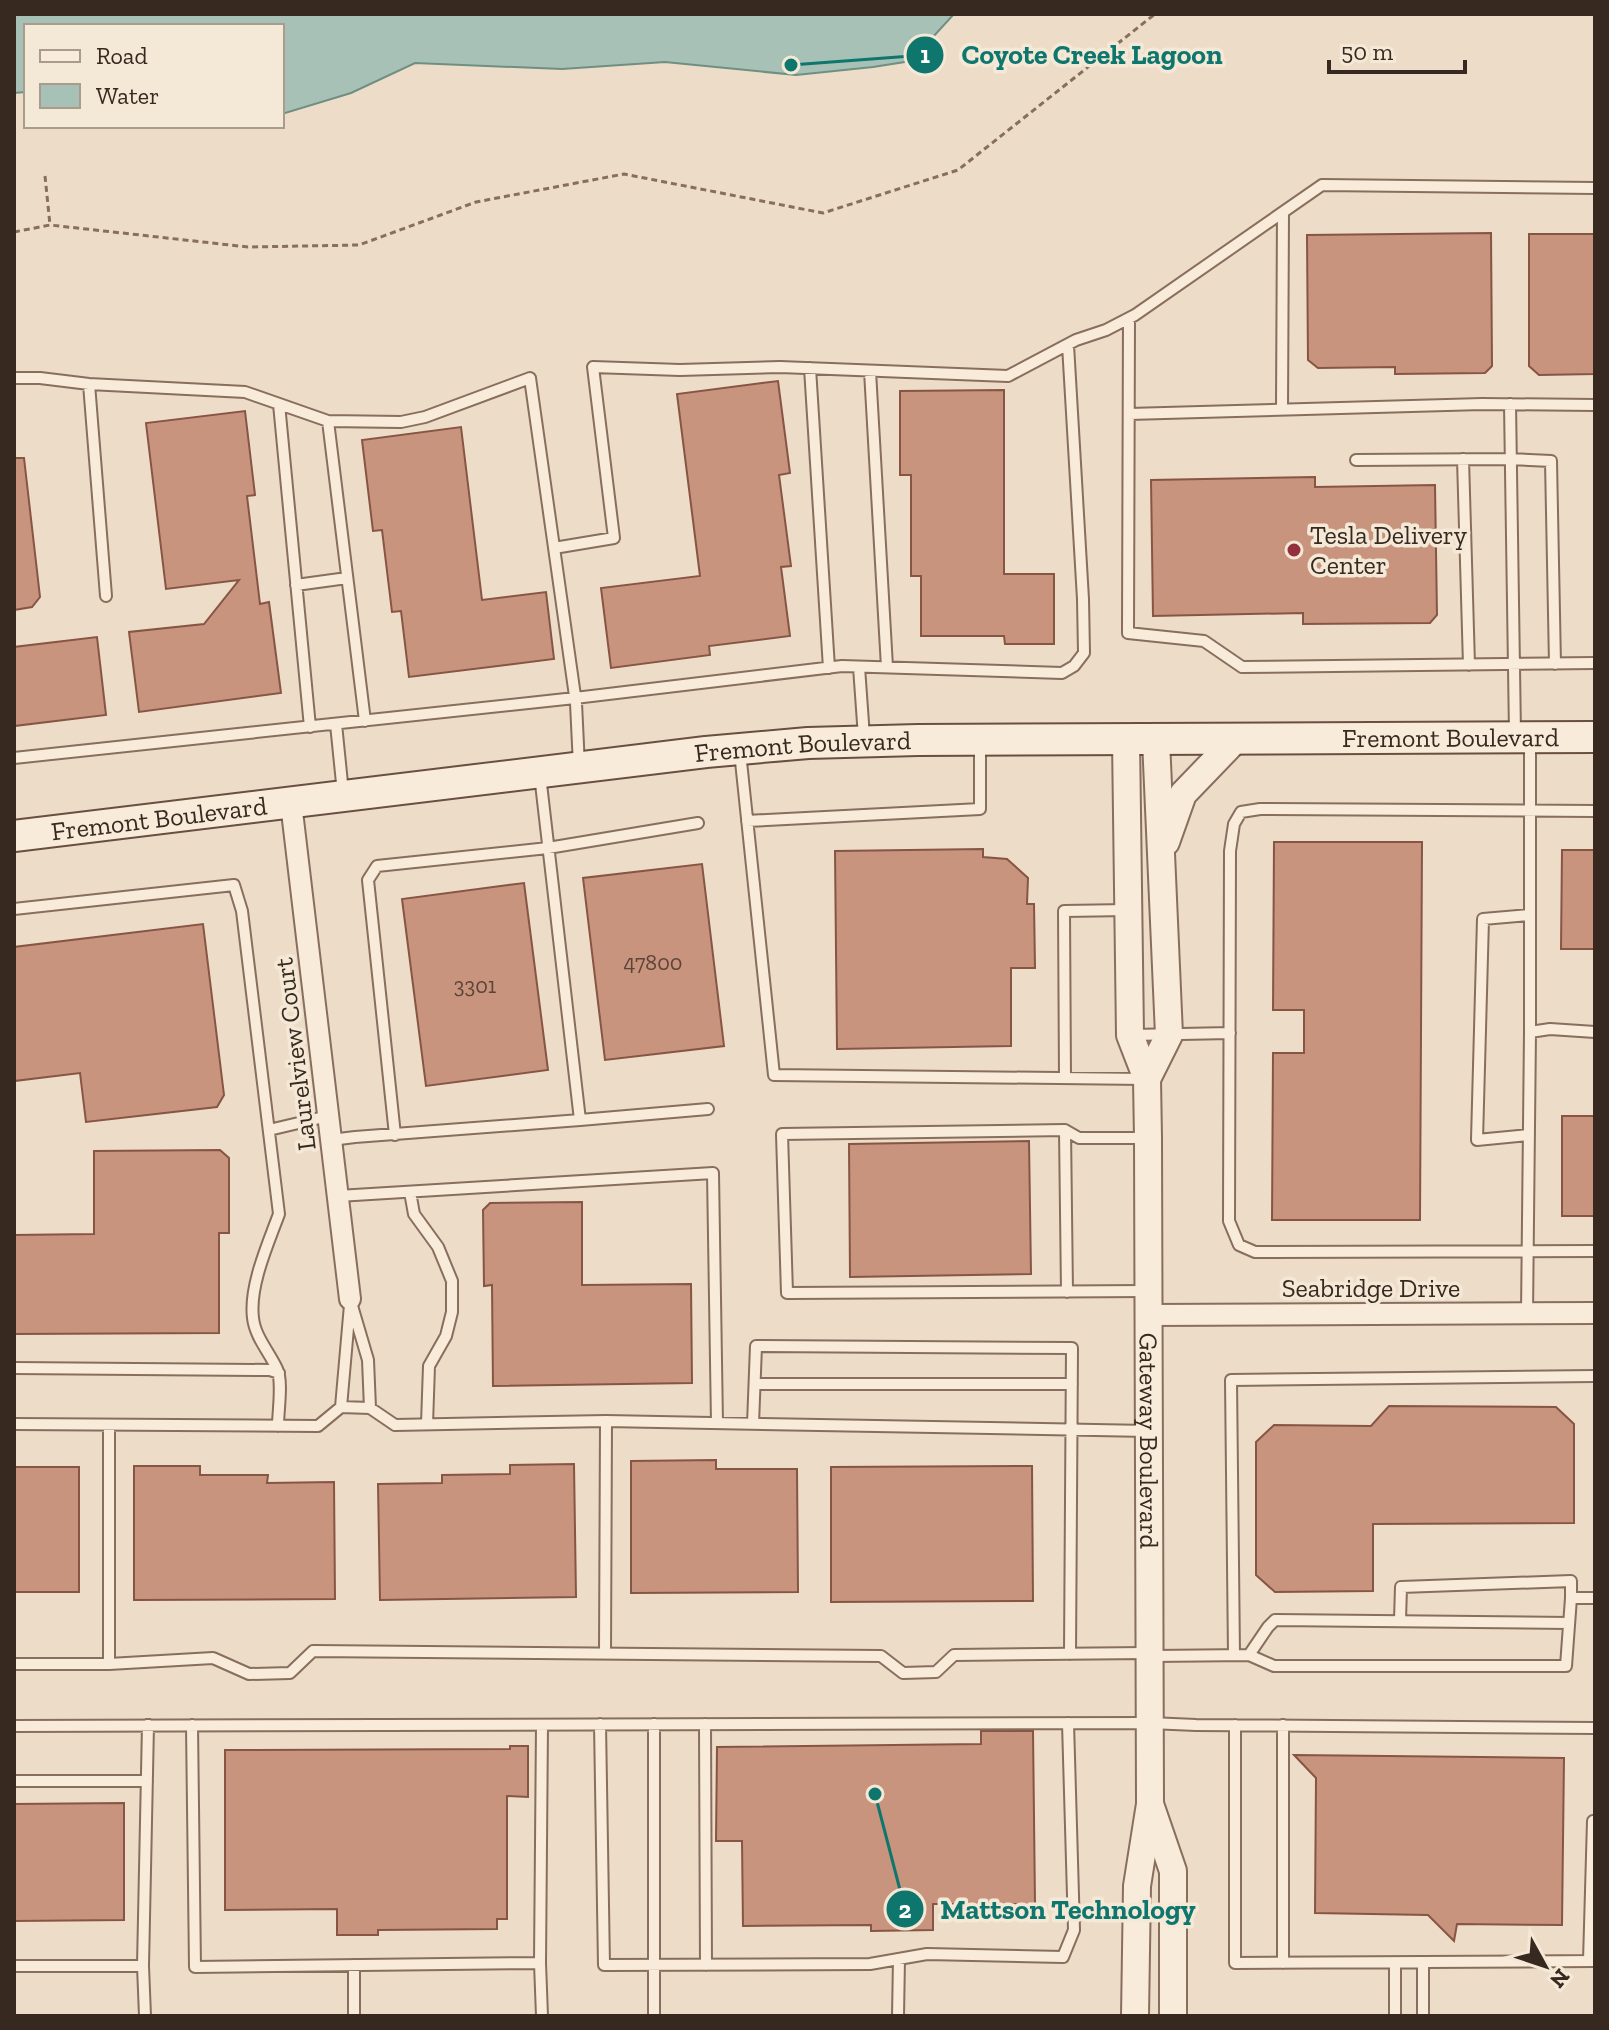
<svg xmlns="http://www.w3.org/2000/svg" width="1609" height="2030" viewBox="0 0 1609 2030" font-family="'Zilla Slab',serif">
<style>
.water{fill:#a8c1b6;stroke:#6f8f83;stroke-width:2}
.building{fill:#c9947e;stroke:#865544;stroke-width:2}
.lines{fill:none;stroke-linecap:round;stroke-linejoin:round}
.service-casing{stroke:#886e5d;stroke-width:14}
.minor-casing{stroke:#886e5d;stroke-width:24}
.tertiary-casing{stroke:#886e5d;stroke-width:30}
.secondary-casing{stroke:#694f40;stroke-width:34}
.path{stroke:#886e5d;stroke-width:3;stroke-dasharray:6 4;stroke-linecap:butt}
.service{stroke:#f8ebda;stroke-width:10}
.minor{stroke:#f8ebda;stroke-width:20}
.tertiary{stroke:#f8ebda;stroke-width:26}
.secondary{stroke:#f8ebda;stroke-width:30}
.poi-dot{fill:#942f3d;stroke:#f4e8d6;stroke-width:3}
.labels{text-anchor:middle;stroke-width:7;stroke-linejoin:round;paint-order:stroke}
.number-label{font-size:22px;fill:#5c4438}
.poi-label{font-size:26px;fill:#382920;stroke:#f4e8d6;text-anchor:start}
.street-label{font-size:26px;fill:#382920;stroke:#f4e8d6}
.leader{fill:none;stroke:#0f766e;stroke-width:3}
.callout-dot{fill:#0f766e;stroke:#f4e8d6;stroke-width:3}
.mark-label{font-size:24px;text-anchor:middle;font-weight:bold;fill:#fff}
.callout-label{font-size:28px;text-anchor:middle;font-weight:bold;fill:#0f766e;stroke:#f4e8d6;stroke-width:7;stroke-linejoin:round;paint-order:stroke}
</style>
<rect width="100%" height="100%" fill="#eddcc7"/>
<!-- water -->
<path class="water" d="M14,14H954L911,61L873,67L796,75L665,62L562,69L415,63L351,93L282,114V26H26V92L14,93Z"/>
<!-- building -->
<path class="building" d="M1491,233L1492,366L1485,373L1395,374V367L1318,368L1308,360L1307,235Z
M1529,234H1595V374L1539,375L1529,366Z
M778,381L790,473L779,475L791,566L781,567L790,636L709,646L710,655L611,668L601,588L700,576L677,394Z
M1004,390V574H1054V644H1005L1004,636H921V576H911V475H900V391Z
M245,411L255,495L247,496L260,604L269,602L281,693L139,712L129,632L204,624L239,580L166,589L146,423Z
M461,427L482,600L546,592L554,659L409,677L401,611L392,612L382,530L373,531L362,440Z
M14,458H24L40,597L32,607L14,610Z
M1315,477V487L1435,485L1437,615L1430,623L1303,624V613L1153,616L1151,480Z
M97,637L106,715L14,726V647Z
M1274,842H1422L1420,1220H1272L1273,1053H1304V1010H1273Z
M983,849V857L1007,859L1028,878L1027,904H1034L1035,968H1011V1046L837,1049L835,851Z
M1562,850H1595V949H1561Z
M702,864L724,1046L605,1060L583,878Z
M524,883L548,1070L426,1086L402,899Z
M203,924L224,1095L217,1107L86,1122L80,1073L14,1081V947Z
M1562,1116H1595V1216H1562Z
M1029,1141L1031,1274L850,1277L849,1144Z
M220,1150L229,1158V1233H219V1333L14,1334V1235L94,1234V1151Z
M582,1202V1285L691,1284L692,1383L493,1386L492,1285L484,1286L483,1210L490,1203Z
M1389,1406L1556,1407L1574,1424V1523L1373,1524V1591L1275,1592L1256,1575V1442L1274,1425L1371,1426Z
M716,1460V1469H797L798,1592L631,1593V1461Z
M574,1464L576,1597L380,1600L378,1484L442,1483V1475L510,1474V1465Z
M134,1466H200V1475H268L267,1483L334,1482L335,1599L134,1600Z
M1032,1466L1033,1601L831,1602V1467Z
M14,1467H79V1592H14Z
M981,1731H1033L1035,1904H933V1930L871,1931V1925L743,1926L742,1841H716L717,1747L981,1744Z
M510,1746H528V1797L507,1796V1919H497V1929L378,1930V1935H337V1909L225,1910V1750L510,1749Z
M1294,1755L1564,1758L1562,1925L1457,1924L1454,1941L1428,1915L1315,1913L1316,1778Z
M124,1803V1920L14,1921V1804Z"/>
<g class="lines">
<!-- service casing -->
<g class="service-casing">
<path id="service" d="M1129,318L1128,633L1204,641L1242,667L1595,663
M810,368L829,668
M870,371L887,667
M14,378H40L89,384L245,392L328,421L365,721
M89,384L106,596
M279,404L310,727
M1510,404L1515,734
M1282,410L1283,212
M1129,414L1482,404L1595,405
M328,421L401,422L425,417L530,378L576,703L579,766
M1463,459L1469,665
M1356,460L1510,459L1551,461L1555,664
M554,548L614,538L593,367L680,370L780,367L1008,376L1076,340L1106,330L1135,315L1322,185L1595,188
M296,585L347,578
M859,667L864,737
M336,724L343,793
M1530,739V1032L1550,1029L1595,1032
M740,752L774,1075L1145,1079
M14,758L575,698L842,666L1062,673L1074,666L1084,653L1083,599L1068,345
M1595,811L1260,809L1241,812L1234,824L1230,851L1229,1221L1239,1245L1255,1252L1595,1251
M747,821L980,809V743
M14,909L234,885L242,911L279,1214C268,1244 249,1286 253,1318C255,1337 270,1353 277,1369C283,1381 278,1411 278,1426
M1132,1035L1230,1033
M1065,1077L1064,911L1127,910
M580,1120L708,1109
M269,1130L328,1116
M1065,1130L1067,1292
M395,1135L368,880L377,866L548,848L698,823
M1529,1135L1477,1140L1483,919L1530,915
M1146,1138H1079L1065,1130L782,1134L787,1293L1147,1291
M331,1140L355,1137L580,1120L540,775
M410,1192L414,1214L438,1247L452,1281V1312L446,1336L429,1366L427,1424
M338,1196L713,1173L717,1423
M350,1299L368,1360L370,1408
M1527,1314L1530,1032
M14,1368L270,1370L279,1373
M755,1384H1072
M341,1407L350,1305
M14,1424L318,1426L341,1407L370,1408L395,1425L606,1421L1148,1431
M753,1424L756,1346L1072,1348L1070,1654
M109,1425V1664
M1400,1620L1401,1587L1571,1581V1598
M605,1654L606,1421
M1234,1655L1231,1380L1595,1376
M1249,1655L1268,1627L1275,1620L1569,1623
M1152,1656L1249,1655L1274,1666H1566L1571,1598H1595
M14,1664H109L213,1658L249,1674L290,1673L313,1651L881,1656L903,1673L936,1672L954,1655L1147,1653
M600,1724L604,1965L870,1964L927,1954L1063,1957L1074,1930L1068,1723
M705,1724L706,1965
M192,1725L195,1967L540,1963
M1235,1725V1963L1595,1961
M14,1726L1150,1723L1196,1725L1595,1728
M14,1781H147
M1589,1961L1593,1821H1595
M1423,1962V2016
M1283,1963V1725
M14,1966H143
M145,2016L143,1966L148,1725
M354,2016V1965
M542,2016L540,1963L542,1725
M654,2016V1724
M898,2016L899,1959
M1395,2016V1963"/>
</g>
<!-- minor casing -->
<g class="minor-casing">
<path id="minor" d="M291,803L350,1299
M1148,1315L1595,1313"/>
</g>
<!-- tertiary casing -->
<g class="tertiary-casing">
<g id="tertiary">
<path id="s1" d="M1126,740L1130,1035L1147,1079L1148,1138L1150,1804L1137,1886L1135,2016"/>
<path d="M1166,842L1183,794L1236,739"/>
<path d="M1147,1079L1169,1035L1156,740"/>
<path d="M1151,1807L1173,1871V2016"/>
</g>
</g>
<!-- secondary casing -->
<g class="secondary-casing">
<g id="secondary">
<path id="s2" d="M14,836L706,752L808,743L918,740L1595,737"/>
</g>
</g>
<!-- path -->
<path class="path" d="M45,176L50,225
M14,232L50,225L248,247L359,245L476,202L624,174L823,213L958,170L1155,14"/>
<!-- service -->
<use href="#service" class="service"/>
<!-- minor -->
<use href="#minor" class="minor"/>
<!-- tertiary -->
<use href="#tertiary" class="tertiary"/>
<!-- secondary -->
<use href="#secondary" class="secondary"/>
</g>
<!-- markers -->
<circle class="poi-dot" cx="1294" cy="550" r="8"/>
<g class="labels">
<!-- number labels -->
<g class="number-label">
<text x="653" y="970">47800</text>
<text x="475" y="993">3301</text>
</g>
<!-- poi labels -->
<g class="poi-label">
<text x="1310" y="544">Tesla Delivery<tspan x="1310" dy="30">Center</tspan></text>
</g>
<!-- street labels -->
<g class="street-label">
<text dy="9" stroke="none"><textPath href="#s2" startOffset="1442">Fremont Boulevard</textPath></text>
<text dy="9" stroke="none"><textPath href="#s2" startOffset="794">Fremont Boulevard</textPath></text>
<text dy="9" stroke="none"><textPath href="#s2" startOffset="146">Fremont Boulevard</textPath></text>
<text transform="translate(295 1054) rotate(-97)" y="9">Laurelview Court</text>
<text x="1371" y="1297">Seabridge Drive</text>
<text dy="9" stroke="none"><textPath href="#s1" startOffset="704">Gateway Boulevard</textPath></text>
</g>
</g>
<!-- callouts -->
<path class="leader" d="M791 65L925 55M875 1794L905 1909"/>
<g class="callout-dot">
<circle cx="791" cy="65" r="8"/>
<circle cx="875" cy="1794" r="8"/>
<circle cx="925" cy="55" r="20"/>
<circle cx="905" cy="1909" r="20"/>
</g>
<g class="mark-label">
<text x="925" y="63">1</text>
<text x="905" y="1918">2</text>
</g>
<g class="callout-label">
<text x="1092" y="64">Coyote Creek Lagoon</text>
<text x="1068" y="1919">Mattson Technology</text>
</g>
<!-- border -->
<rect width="1609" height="2030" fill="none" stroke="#382920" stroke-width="32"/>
<!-- legend -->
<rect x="24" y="24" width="260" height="104" fill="#f4e8d6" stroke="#a99c8d" stroke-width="2"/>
<rect x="40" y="50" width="40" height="12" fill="#f8ebda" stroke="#a99c8d" stroke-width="2"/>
<text x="96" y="64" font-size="24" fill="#382920">Road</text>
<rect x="40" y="84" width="40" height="24" fill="#a8c1b6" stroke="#a99c8d" stroke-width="2"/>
<text x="96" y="104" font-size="24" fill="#382920">Water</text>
<!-- north arrow -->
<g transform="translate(1545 1966) rotate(130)" stroke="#f4e8d6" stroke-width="6" paint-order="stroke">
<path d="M0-6L14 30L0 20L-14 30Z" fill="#382920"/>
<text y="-12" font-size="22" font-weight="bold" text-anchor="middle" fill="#382920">N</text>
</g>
<!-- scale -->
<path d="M1329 60v12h136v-12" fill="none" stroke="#382920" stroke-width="4"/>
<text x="1341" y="60" font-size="24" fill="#382920" stroke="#f4e8d6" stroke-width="6" paint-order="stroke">50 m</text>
</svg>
